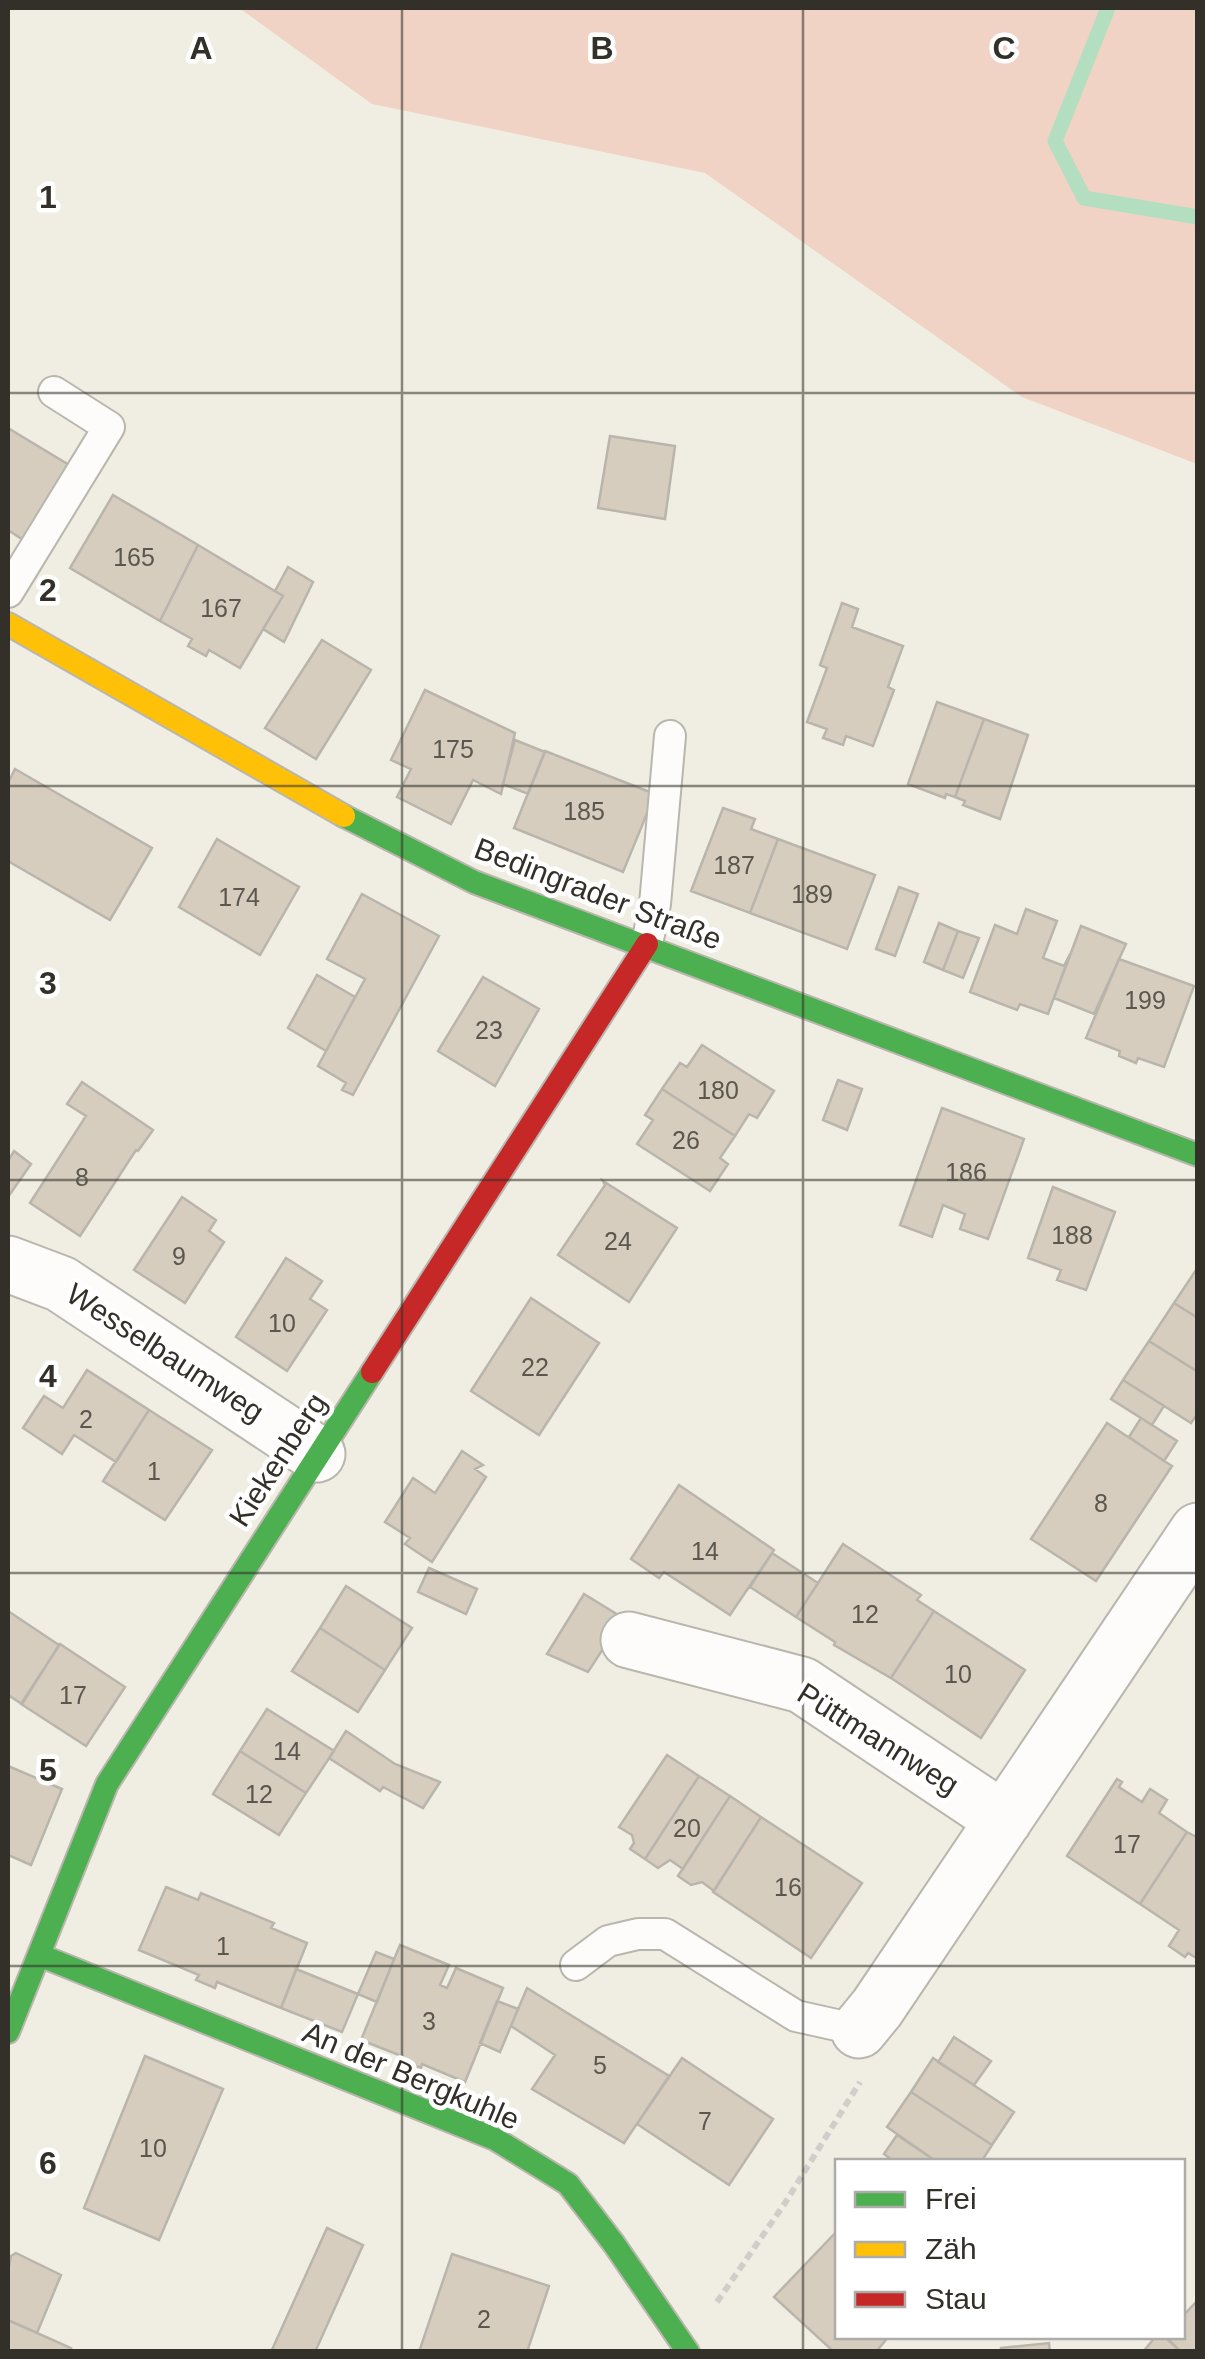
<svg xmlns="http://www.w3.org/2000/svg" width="1205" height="2359" viewBox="0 0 1205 2359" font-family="Helvetica,sans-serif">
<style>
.green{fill:#f0d3c4}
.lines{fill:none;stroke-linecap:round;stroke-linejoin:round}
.stream{stroke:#b4dec0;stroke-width:15}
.building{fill:#d6cdbe;stroke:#b9b5ac;stroke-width:2.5}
.lane-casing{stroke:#b8b6ad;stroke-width:34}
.street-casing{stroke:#b8b6ad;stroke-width:59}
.fast-casing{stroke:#b8b6ad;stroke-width:26}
.slow-casing{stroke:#b8b6ad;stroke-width:26}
.jam-casing{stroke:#b8b6ad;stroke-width:26}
.path{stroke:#d0cecb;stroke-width:6;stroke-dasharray:8 5;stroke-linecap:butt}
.lane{stroke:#fdfcfb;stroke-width:30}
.street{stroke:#fdfcfb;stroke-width:55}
.fast{stroke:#4caf50;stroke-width:22}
.slow{stroke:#ffc107;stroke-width:22}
.jam{stroke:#c62828;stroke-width:22}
.grid{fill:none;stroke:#323028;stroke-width:2.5;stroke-opacity:0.55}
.labels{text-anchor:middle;stroke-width:9;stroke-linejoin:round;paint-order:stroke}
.number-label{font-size:25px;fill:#5b574e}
.street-label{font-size:30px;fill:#323028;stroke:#fff}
.grid-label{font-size:32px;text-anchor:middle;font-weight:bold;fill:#323028;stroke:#fff;stroke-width:9;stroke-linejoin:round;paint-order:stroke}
</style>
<rect width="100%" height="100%" fill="#f0eee2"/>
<!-- green -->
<path class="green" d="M239,8H1197V464L1022,397L705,173L372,104Z"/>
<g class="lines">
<!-- stream -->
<path class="stream" d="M1108,8L1055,141L1084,198L1198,217"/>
</g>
<!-- building -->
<path class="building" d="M8,428L74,468L28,543L8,530Z
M610,436L675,446L665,519L598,508Z
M113,495L198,545L160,621L70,568Z
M198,545L283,596L240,668L209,650L206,656L188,646L192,639L160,621Z
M288,567L313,582L284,642L263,629L283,596L275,591Z
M842,603L858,609L852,627L903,646L888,687L894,690L873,746L846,736L843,745L823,738L827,729L807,722L827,668L820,665Z
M322,640L371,670L316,759L265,728Z
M425,690L515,733L501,794L473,780L451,824L397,797L411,769L391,760Z
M937,702L984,719L955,797L946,794L945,798L908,784Z
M984,719L1028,735L1000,819L963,805L965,801L955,797Z
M515,740L545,752L528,794L503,784Z
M545,751L655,794L623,872L514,828Z
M15,769L152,848L110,920L8,861V783Z
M723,808L755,819L751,829L778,839L750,913L691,891Z
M217,839L299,887L260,955L179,907Z
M778,839L875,875L847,949L750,913Z
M899,887L918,894L895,956L876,949Z
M362,894L439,936L353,1095L342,1090L346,1083L318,1066L365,979L327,959Z
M1026,909L1057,921L1043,958L1064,966L1070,954L1048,1014L1020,1004L1017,1010L970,992L995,925L1017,934Z
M939,923L958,931L943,970L924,962Z
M1081,926L1126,944L1094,1014L1054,998Z
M958,931L979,938L963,978L943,970Z
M1119,959L1194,986L1164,1067L1138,1058L1136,1063L1119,1056L1120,1051L1086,1038Z
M317,975L355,997L326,1051L288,1028Z
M483,977L539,1009L495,1086L438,1051Z
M702,1045L774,1091L757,1118L749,1114L735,1136L662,1089L680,1063L687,1067Z
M838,1080L862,1089L847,1130L823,1120Z
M82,1082L153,1130L138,1151L136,1150L80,1236L30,1203L86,1116L67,1104Z
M662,1089L735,1136L720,1158L728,1164L710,1191L637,1144L653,1120L645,1115Z
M942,1108L1024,1139L988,1239L960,1229L965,1214L943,1205L932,1237L900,1225Z
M14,1151L31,1164L8,1197V1161Z
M603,1181L677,1228L629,1302L558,1255L605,1185Z
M1053,1187L1115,1212L1086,1290L1057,1280L1061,1270L1028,1258Z
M182,1197L216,1220L209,1231L224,1242L185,1303L134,1270Z
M286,1258L322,1281L310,1299L327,1310L287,1371L236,1337Z
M1198,1267V1318L1174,1303Z
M531,1298L599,1343L539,1435L471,1391Z
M1174,1303L1198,1318V1372L1149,1341Z
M1149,1341L1198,1372V1413L1191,1423L1123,1380Z
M87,1370L149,1410L116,1462L74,1435L62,1454L23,1428L44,1396L63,1408Z
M1123,1380L1164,1406L1152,1425L1111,1399Z
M149,1410L212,1450L165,1520L103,1481Z
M1141,1418L1177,1441L1164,1461L1129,1437Z
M1107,1423L1172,1466L1096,1581L1031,1539Z
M462,1451L483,1465L475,1469L486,1477L432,1562L405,1544L410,1538L385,1522L413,1478L435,1493Z
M679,1485L774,1550L730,1615L664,1572L659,1578L631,1559Z
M843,1544L921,1595L917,1600L934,1611L891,1678L834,1645L835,1642L796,1617Z
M772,1553L818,1583L796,1617L750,1587Z
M429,1568L477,1589L466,1614L418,1592Z
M346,1586L412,1628L385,1670L320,1628Z
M584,1594L623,1618L588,1672L547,1654Z
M8,1611L59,1645L22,1704L8,1695Z
M934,1611L1025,1670L981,1738L891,1678Z
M320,1628L385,1670L358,1712L292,1671Z
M60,1644L125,1687L86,1746L21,1704Z
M267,1709L334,1751L306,1793L240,1751Z
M346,1731L395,1764L440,1782L423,1808L383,1787L380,1791L329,1758Z
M240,1751L306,1793L279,1835L213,1794Z
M667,1755L699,1776L645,1859L630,1849L634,1843L632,1835L619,1827Z
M8,1766L62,1789L31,1865L8,1855Z
M699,1776L730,1796L683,1869L670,1860L658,1868L645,1859Z
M1117,1779L1122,1782L1119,1787L1142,1802L1150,1789L1167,1800L1159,1813L1187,1832L1140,1904L1067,1856Z
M730,1796L761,1817L714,1891L702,1882L691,1885L678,1876Z
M761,1817L862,1883L811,1958L713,1892Z
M1187,1832L1198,1838V1959L1188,1953L1185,1957L1169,1946L1179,1930L1140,1904Z
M166,1887L198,1900L201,1893L274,1923L271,1928L307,1943L281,2008L217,1982L215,1988L196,1980L199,1975L139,1950Z
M400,1945L449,1965L440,1985L447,1988L456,1968L503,1988L465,2082L422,2064L421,2068L403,2061L404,2057L361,2040Z
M376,1952L394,1959L377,2002L358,1994Z
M296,1969L358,1994L342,2032L281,2008Z
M527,1988L669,2076L624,2143L532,2089L555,2055L511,2026Z
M497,2001L518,2009L500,2052L480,2043Z
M954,2037L991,2061L974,2085L938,2062Z
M145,2056L223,2089L159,2240L84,2208Z
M682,2058L773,2119L729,2185L637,2124Z
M933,2058L1014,2112L992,2145L911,2092Z
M911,2092L992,2145L981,2162H937L887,2127Z
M897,2135L937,2162H895L884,2154Z
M327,2228L363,2245L315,2352H271Z
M838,2230V2336H889L876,2352H834L774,2297Z
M16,2253L61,2275L37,2333L8,2320V2271L11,2256Z
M452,2254L549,2286L527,2352H419Z
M1198,2300V2352H1181L1165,2337L1182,2336V2317Z
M8,2320L71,2348L69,2352H8Z
M1156,2336H1165L1181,2352H1143Z
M1049,2343L1050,2352H1001V2348Z"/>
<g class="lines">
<!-- lane casing -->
<g class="lane-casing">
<path id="lane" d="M8,592L109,427L54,392
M647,944L655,904L670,736
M576,1965L608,1941L638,1934H665L796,2016L859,2030"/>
</g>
<!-- street casing -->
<g class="street-casing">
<path id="street" d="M8,1264L61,1284L317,1454
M629,1640L802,1685L1004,1820
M859,2030L877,2008L1198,1531"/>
</g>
<!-- fast casing -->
<g class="fast-casing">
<path id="fast" d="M344,816L474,882L1198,1155
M39,1955L495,2139L568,2184L614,2244L688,2352
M8,2032L107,1784L372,1372"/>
</g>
<!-- slow casing -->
<g class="slow-casing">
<path id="slow" d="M8,624L344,816"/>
</g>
<!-- jam casing -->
<g class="jam-casing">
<path id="jam" d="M372,1372L647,944"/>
</g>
<!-- path -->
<path class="path" d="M717,2302L785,2203L860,2082"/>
<!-- lane -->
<use href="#lane" class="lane"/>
<!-- street -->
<use href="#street" class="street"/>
<!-- fast -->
<use href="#fast" class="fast"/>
<!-- slow -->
<use href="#slow" class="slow"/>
<!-- jam -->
<use href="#jam" class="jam"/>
</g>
<!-- grid -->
<path class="grid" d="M402,8V2352M803,8V2352M8,393H1198M8,786H1198M8,1180H1198M8,1573H1198M8,1966H1198"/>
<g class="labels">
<!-- number labels -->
<g class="number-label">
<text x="134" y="566">165</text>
<text x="221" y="617">167</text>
<text x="453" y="758">175</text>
<text x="584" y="820">185</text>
<text x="734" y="874">187</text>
<text x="812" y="903">189</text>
<text x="239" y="906">174</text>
<text x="1145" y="1009">199</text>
<text x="489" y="1039">23</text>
<text x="718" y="1099">180</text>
<text x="686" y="1149">26</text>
<text x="966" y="1181">186</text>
<text x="82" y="1186">8</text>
<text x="1072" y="1244">188</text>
<text x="618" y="1250">24</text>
<text x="179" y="1265">9</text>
<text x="282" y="1332">10</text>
<text x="535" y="1376">22</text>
<text x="86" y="1428">2</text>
<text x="154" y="1480">1</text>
<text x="1101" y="1512">8</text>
<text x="705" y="1560">14</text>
<text x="865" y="1623">12</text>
<text x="958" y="1683">10</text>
<text x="73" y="1704">17</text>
<text x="287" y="1760">14</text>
<text x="259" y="1803">12</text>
<text x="687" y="1837">20</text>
<text x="1127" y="1853">17</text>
<text x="788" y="1896">16</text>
<text x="223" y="1955">1</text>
<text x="429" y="2030">3</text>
<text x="600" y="2074">5</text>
<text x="705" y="2130">7</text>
<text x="153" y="2157">10</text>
<text x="484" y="2328">2</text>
</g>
<!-- street labels -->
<g class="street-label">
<text transform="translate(598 894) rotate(21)" y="10">Bedingrader Straße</text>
<text transform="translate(165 1353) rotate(33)" y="10">Wesselbaumweg</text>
<text transform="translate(278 1460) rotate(-57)" y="10">Kiekenberg</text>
<text transform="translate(878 1739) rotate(32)" y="10">Püttmannweg</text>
<text transform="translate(411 2076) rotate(23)" y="10">An der Bergkuhle</text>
</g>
</g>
<g class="grid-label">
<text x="201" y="59">A</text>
<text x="602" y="59">B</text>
<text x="1004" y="59">C</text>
<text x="48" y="208">1</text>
<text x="48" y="601">2</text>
<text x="48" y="994">3</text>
<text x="48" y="1387">4</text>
<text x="48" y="1781">5</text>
<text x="48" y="2174">6</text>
</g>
<!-- border -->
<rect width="1205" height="2359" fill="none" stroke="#323028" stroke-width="20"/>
<!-- legend -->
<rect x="835" y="2159" width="350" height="180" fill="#ffffff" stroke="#adaca9" stroke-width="2.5"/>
<rect x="855" y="2192" width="50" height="15" fill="#4caf50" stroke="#adaca9" stroke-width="2.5"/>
<text x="925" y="2209" font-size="30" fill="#323028">Frei</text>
<rect x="855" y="2242" width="50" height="15" fill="#ffc107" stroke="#adaca9" stroke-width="2.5"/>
<text x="925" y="2259" font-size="30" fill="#323028">Zäh</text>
<rect x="855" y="2292" width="50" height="15" fill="#c62828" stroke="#adaca9" stroke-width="2.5"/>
<text x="925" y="2309" font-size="30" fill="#323028">Stau</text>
</svg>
